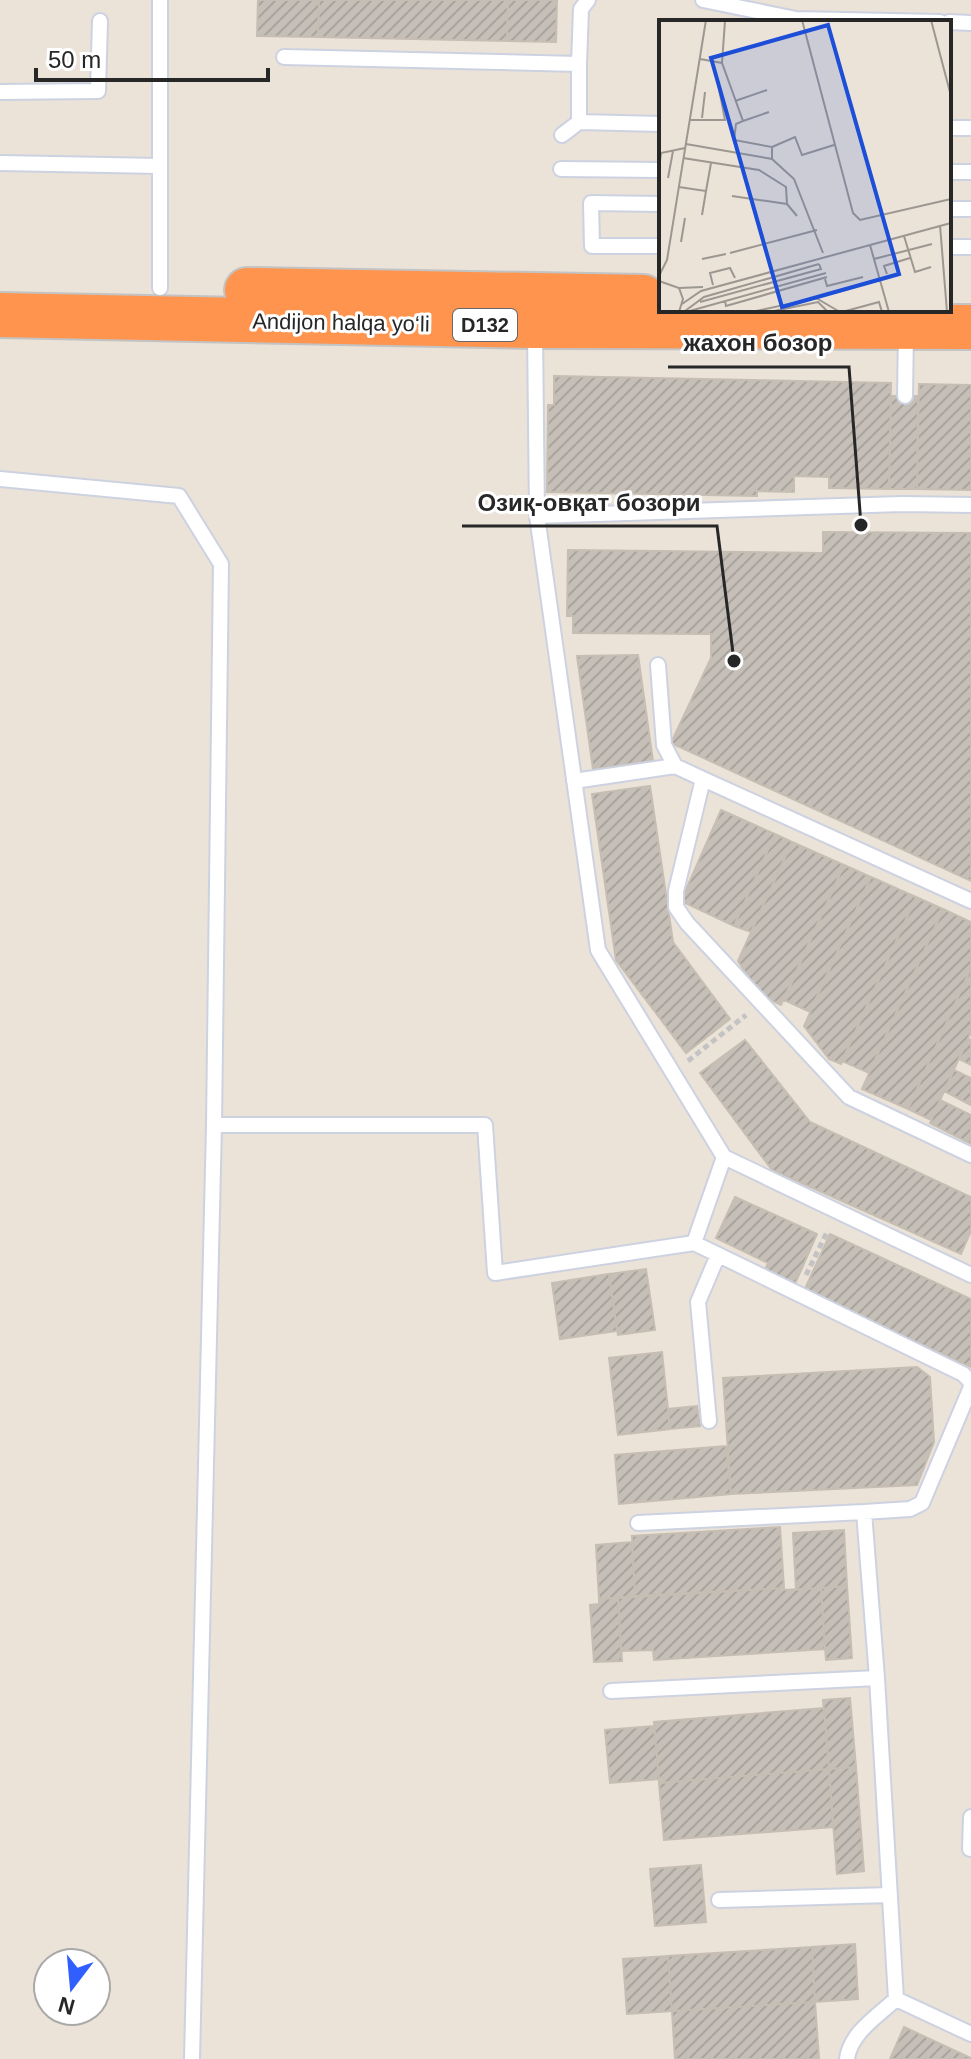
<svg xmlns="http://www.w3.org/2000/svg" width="971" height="2059" viewBox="0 0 971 2059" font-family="Helvetica,sans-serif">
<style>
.building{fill:url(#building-hatch);stroke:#c6beb2;stroke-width:2}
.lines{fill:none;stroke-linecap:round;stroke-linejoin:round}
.lane-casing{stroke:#cdd2e1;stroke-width:18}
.highway-casing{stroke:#c3c3c3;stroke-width:48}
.path{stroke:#c3c3c3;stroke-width:5;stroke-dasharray:6 4;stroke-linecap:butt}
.lane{stroke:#fff;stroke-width:14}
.highway{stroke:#ff944e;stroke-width:44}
.labels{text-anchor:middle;stroke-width:6;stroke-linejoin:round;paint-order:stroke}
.shield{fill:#fff;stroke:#686868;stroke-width:2}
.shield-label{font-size:20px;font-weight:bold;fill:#272727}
.street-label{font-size:22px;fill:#272727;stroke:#fff}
.inset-road{fill:none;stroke:#9d9791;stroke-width:2}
.view{fill:#1d4ed8;fill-opacity:0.15;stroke:#1d4ed8;stroke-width:4}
.inset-edge{fill:none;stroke:#272727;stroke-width:4}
.leader{fill:none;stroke:#272727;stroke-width:3}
.callout-dot{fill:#272727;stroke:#fff;stroke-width:3}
.callout-label{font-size:24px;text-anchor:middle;font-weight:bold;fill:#272727;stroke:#fff;stroke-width:6;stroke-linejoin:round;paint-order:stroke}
</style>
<defs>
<pattern id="building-hatch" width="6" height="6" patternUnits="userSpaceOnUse" patternTransform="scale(2)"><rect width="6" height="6" fill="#c6bfb8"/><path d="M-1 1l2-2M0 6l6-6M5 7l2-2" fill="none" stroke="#aaa49e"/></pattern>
</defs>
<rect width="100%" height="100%" fill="#ebe2d8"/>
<!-- building -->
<path class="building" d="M258,0H319L318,37L257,36Z
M319,0H508L507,41L318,37Z
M508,0H557L556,42L507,41Z
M554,376L891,383L889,489L829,488V477L794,476V492L757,491V496L547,492L548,405H554Z
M919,384L971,385V490L917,489Z
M891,396H918L917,489H889Z
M823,532L971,533V881L671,743L711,658V634L573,633V616H567L568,550L823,553Z
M638,655L653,761L593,769L577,656Z
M650,786L673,942L730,1019L686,1053L616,960L592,794Z
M721,810L775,834L734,926L681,901Z
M775,834L792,842L751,932L734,926Z
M792,842L844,865L781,1005L760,995L738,961Z
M844,865L871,877L810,1012L784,1000Z
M871,877L916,897L841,1064L829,1059L804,1026Z
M916,897L943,909L869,1073L842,1061Z
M943,909L971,922V968L908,1109L862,1089Z
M971,968V1032L931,1120L908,1109Z
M968,1039L971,1040V1065L959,1059Z
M745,1040L810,1122L971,1197V1231L961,1254L772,1170L700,1073Z
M954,1070L971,1078V1105L944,1091Z
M940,1100L971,1115V1144L930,1123Z
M735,1197L817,1234L794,1286L764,1272L768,1263L716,1238Z
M830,1234L971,1299V1367L804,1291Z
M646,1269L655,1330L618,1335L609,1274Z
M609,1274L617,1331L560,1339L552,1283Z
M662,1352L670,1429L618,1435L609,1358Z
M917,1367L930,1377L934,1442L917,1485L731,1494L723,1378Z
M697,1406L700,1426L670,1429L668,1409Z
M726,1446L731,1494L619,1504L615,1455Z
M780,1527L784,1588L635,1596L632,1536Z
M844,1530L847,1586L796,1590L793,1533Z
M632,1542L635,1596L599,1599L596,1545Z
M847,1586L852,1658L826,1660L821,1588Z
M784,1588V1590L821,1588L825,1649L654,1660L653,1650L621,1651L618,1598Z
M618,1598L622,1661L594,1662L590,1605L599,1604V1599Z
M850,1698L856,1767L829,1769L823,1700Z
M824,1708L829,1769L659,1783L654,1722Z
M654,1726L659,1779L610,1783L605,1730Z
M856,1767L864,1871L837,1874L829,1769Z
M829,1769L833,1827L664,1840L659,1783Z
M701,1865L706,1922L655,1926L650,1869Z
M855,1944L858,1999L815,2002L812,1947Z
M812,1947L815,2002L672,2011L668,1956Z
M668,1956L672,2011L627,2014L623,1959Z
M815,2002L819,2059H675L672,2011Z
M904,2027L971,2058V2059H890Z"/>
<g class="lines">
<!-- lane casing -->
<g class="lane-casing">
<path id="lane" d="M703,0L796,19L940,22
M949,22L971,23
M284,57L579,64V122
M579,64L581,9L588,0
M0,92L98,91L100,21
M949,128H971
M562,135L579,122L661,124
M0,163L160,166
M561,169L661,170
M949,172H971
M661,204L591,203L592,246H661
M949,209H971
M949,247H971
M160,288V0
M535,331L537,516L598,950L724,1157L971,1275
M905,396L906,330
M0,479L179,496L221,564L214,1125L192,2059
M537,516L902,504L971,505
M658,665L664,745L675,766L703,779L676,891V907L687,923L849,1097L971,1155
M703,779L971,901
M574,781L675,766
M214,1125H485L495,1273L694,1243
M724,1157L694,1243L963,1374L970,1381L971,1387L922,1503L910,1509L864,1512L877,1678L896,1999L971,2034
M709,1421L698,1302L718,1255
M638,1523L864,1512
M611,1691L877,1678
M970,1849L971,1817
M719,1900L890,1895
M847,2059C850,2033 878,2016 896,1999"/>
</g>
<!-- highway casing -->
<g class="highway-casing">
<path id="highway" d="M247,290L643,297
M0,315L534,326L971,327"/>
</g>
<!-- path -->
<path class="path" d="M688,1061L746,1015
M806,1275L828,1230"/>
<!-- lane -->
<use href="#lane" class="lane"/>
<!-- highway -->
<use href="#highway" class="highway"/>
</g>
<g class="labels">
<!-- shield labels -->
<rect class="shield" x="453" y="309" width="64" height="32" rx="6"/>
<g class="shield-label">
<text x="485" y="332">D132</text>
</g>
<!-- street labels -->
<g class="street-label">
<text transform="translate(341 322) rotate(1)" y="8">Andijon halqa yo‘li</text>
</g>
</g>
<!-- overview -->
<g transform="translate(659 20)">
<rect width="292" height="292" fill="#ebe2d8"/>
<path class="inset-road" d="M143,0L194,193L201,200L292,179M272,0L292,76M41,39L63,43L84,101L77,104L75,120L113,127V139M63,43L66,1M76,81L108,70M43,98L46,72M31,100H66L59,64M84,101L110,92M27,124L113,139L135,159L164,233M113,127L136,117L143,135L175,125M24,138L100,150L127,167L128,184L138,196M0,148L2,133L26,128M9,158L14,131M20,167L47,171L43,195M47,171L52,143M73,176L128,184M281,205L288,292M245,216L256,252L272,247M22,222L26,198M211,225L230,292M71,233L158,210M43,239L67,234M215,239L273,224M228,254L225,246L251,238M0,256L8,240L47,0M166,259L168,266L204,257M0,261L20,268L24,279L20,292M54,265L51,253L71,248L76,258M20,268L44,267M66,281L67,286L168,257M41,282L162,249L160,244M23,284L42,271L292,203M26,291L45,277L160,244M27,292L167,253M93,292L157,278L181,292M110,292L159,282L169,292M183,292L220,282L223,292"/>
<path class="view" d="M169,5L240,254L123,287L52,38Z"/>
<rect width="292" height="292" class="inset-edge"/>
</g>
<!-- callouts -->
<path class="leader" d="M861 525L849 367H668M734 661L717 526H462"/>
<g class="callout-dot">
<circle cx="861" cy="525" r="8"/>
<circle cx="734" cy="661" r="8"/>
</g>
<g class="callout-label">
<text x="758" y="351">жахон бозор</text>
<text x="589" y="511">Озиқ-овқат бозори</text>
</g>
<!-- north arrow -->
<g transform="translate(72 1987) rotate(196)"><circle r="38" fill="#ffffff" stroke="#a9a9a9" stroke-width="2"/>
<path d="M0-6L14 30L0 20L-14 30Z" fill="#315fff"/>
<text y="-12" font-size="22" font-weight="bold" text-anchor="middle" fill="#272727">N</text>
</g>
<!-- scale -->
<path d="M36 68v12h232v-12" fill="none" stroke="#272727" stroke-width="4"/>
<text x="48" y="68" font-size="24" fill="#272727" stroke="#ffffff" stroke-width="6" paint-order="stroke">50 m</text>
</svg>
